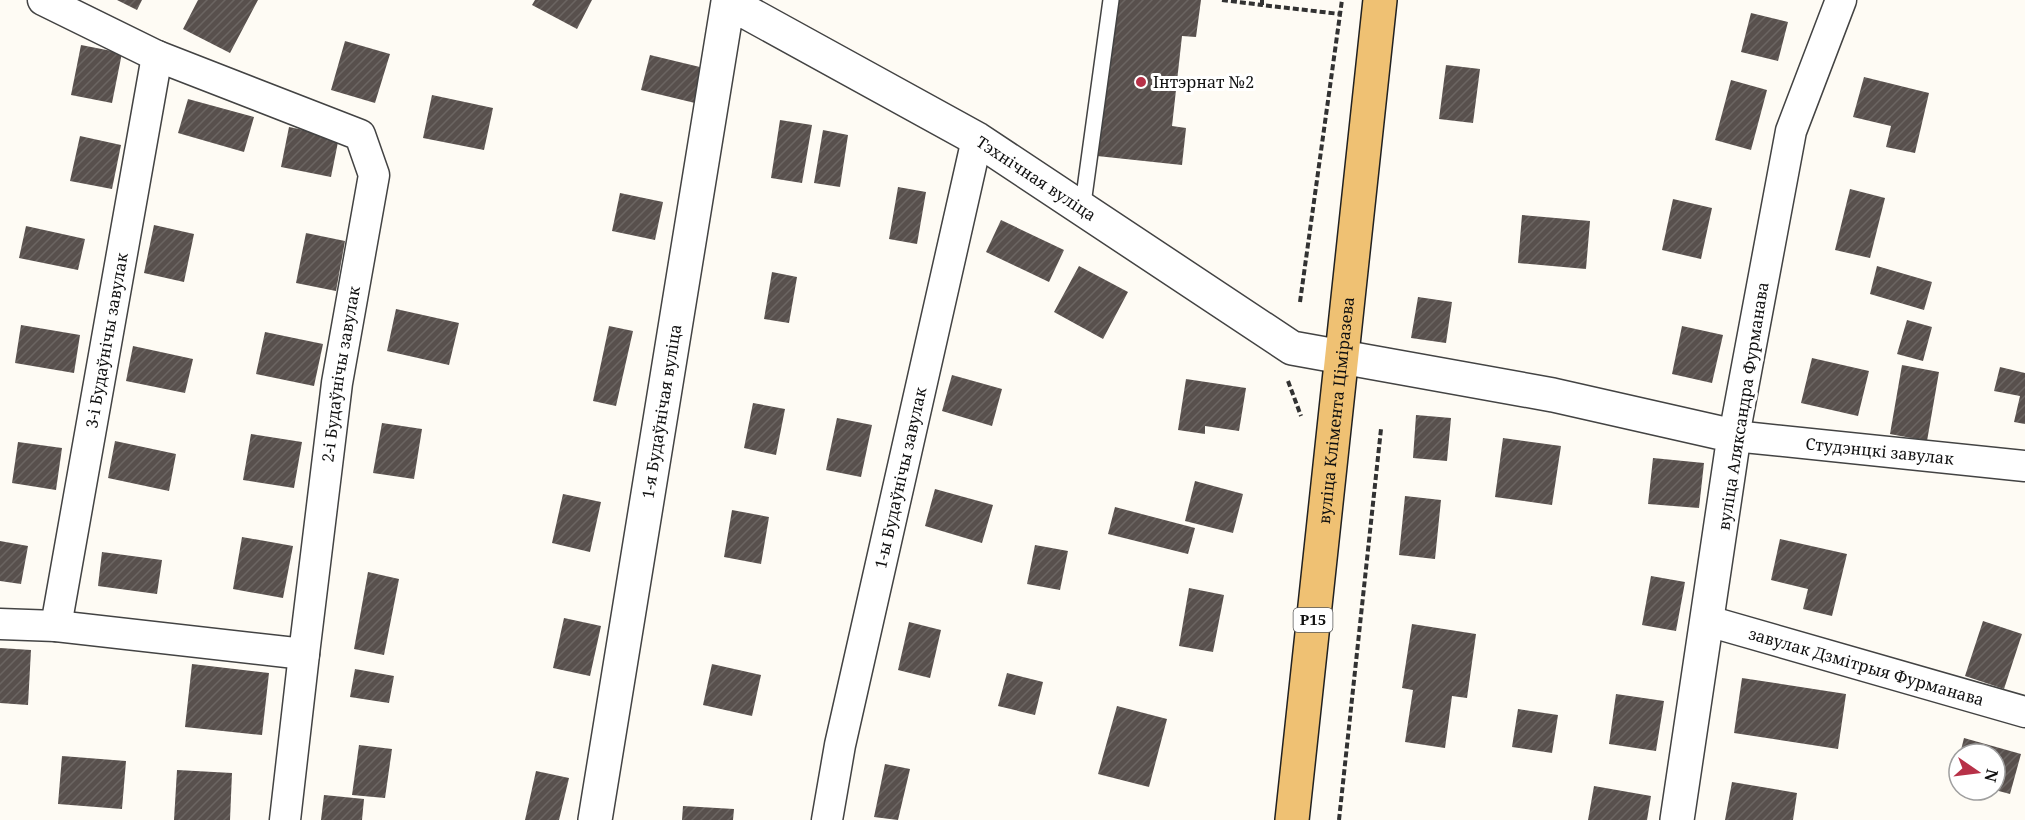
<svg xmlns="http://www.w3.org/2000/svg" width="2025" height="820" viewBox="0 0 2025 820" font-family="'Noto Serif',serif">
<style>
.building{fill:url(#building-hatch)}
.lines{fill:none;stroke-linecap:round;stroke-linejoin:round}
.service-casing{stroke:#434343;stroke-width:18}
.minor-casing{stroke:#434343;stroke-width:33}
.tertiary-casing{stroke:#434343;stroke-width:36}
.primary-casing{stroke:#212121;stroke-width:36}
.path{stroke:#323232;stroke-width:4;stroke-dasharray:6 3;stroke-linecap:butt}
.service{stroke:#fff;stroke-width:15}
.minor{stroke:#fff;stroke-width:30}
.tertiary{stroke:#fff;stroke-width:33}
.primary{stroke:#efc173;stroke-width:33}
.poi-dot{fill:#b73148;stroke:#fff;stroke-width:2}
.labels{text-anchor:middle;stroke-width:6;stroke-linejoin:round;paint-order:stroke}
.shield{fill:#fff;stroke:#585858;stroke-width:1.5}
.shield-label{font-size:15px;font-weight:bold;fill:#101010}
.poi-label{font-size:16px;fill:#101010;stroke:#fff;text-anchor:start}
.street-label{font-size:16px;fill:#101010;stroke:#fff}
</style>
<defs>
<pattern id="building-hatch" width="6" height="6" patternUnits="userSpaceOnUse" patternTransform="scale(1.5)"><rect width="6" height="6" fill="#58504d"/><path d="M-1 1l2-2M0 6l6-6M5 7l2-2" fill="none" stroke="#6b6562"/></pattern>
</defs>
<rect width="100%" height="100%" fill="#fefbf4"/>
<!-- building -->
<path class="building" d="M117,0H142L137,10Z
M198,0H258L230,53L183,29Z
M535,0H592L577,29L532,5Z
M1114,0H1201L1196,37L1182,36L1172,126L1186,128L1182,165L1097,156Z
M1751,13L1788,22L1778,61L1741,52Z
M345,41L390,54L375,103L331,90Z
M81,45L122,53L112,103L71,95Z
M650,55L704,68L695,103L641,90Z
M1446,65L1480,69L1473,123L1439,119Z
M1864,77L1929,93L1915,153L1886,147L1891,126L1853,117Z
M1731,80L1767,90L1751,150L1715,140Z
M432,95L493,108L484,150L423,138Z
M188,99L254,117L244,152L178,133Z
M780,120L812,125L802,183L771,178Z
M289,127L339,137L331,177L281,167Z
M823,130L848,135L840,187L814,183Z
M80,136L121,145L112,189L70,181Z
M898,187L926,192L917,244L889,239Z
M1850,189L1885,198L1870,258L1835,250Z
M620,193L663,202L655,240L612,231Z
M1673,199L1712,208L1701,259L1662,250Z
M1522,215L1590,221L1586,269L1518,263Z
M1001,220L1064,250L1049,282L986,252Z
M154,225L194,234L184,282L144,273Z
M26,226L85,239L78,270L19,258Z
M306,233L345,241L336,291L296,283Z
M1079,266L1128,292L1103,339L1054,312Z
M1877,266L1932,282L1924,310L1870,294Z
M772,272L797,277L789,323L764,319Z
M1418,297L1452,302L1446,343L1411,338Z
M396,309L459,323L449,365L387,351Z
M1907,320L1932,327L1923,361L1897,354Z
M21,325L80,335L74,373L15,363Z
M609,326L633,331L616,406L593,401Z
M1682,326L1723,335L1712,383L1672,374Z
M265,332L323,344L314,386L256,374Z
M133,346L193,359L185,393L126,381Z
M1812,358L1869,371L1858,416L1801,403Z
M1902,365L1939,372L1927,441L1890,434Z
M2000,367L2025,373V424L2014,422L2020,396L1994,391Z
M952,375L1002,389L992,426L942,411Z
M1186,379L1246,388L1239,431L1205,426V434L1178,430Z
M753,403L785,409L776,455L744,448Z
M1416,415L1451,418L1447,461L1413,458Z
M837,418L872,425L861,477L826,470Z
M382,423L422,429L414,479L373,473Z
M251,434L302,442L294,488L243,480Z
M1503,438L1561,446L1552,505L1495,497Z
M115,441L176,454L169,491L108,478Z
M18,442L62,448L56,490L12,483Z
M1653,458L1704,463L1699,508L1648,504Z
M1195,481L1243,494L1233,533L1185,521Z
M935,489L993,505L982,543L925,526Z
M563,494L601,502L590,552L552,543Z
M1405,496L1441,500L1435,559L1399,555Z
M1115,507L1195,528L1188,554L1108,534Z
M732,510L769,517L761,564L724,557Z
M242,537L293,546L283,598L233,589Z
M1780,539L1847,554L1832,616L1803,609L1808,589L1771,580Z
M0,541L28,546L21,584L0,581Z
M1035,545L1068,551L1060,590L1027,584Z
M102,552L162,560L157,594L98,586Z
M368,572L399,579L384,655L354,649Z
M1651,576L1685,582L1676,631L1642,625Z
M1189,588L1224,595L1213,652L1179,646Z
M564,618L601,626L590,676L553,668Z
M1983,621L2022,634L2004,689L1965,676Z
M909,622L941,630L930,678L898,670Z
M1412,624L1476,634L1467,698L1452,696L1445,748L1405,742L1413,690L1402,688Z
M0,648L31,650L28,705L0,703Z
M192,664L269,673L262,735L185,727Z
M712,664L761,675L752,716L703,705Z
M355,669L394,676L389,703L350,697Z
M1007,673L1043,682L1035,715L998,706Z
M1742,678L1846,694L1838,749L1734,733Z
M1616,694L1664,701L1656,751L1609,744Z
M1117,706L1167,719L1149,787L1098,774Z
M1518,709L1558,715L1552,753L1512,747Z
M1964,738L2021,754L2010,794L1995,790V754H1960Z
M359,745L392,749L385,798L352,795Z
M62,756L126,761L122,809L58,804Z
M1958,758H1959V779L1953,778Z
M885,764L910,769L898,820L874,817Z
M177,770L232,773L230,820H174Z
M536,771L569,778L559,820H525Z
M1732,782L1797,793L1793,820H1725Z
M1594,786L1651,796L1647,820H1588Z
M324,795L364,799L362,820H321Z
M683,806L734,809L733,820H682Z"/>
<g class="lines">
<!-- service casing -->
<g class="service-casing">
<path id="service" d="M1082,211L1111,0"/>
</g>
<!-- minor casing -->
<g class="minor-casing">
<g id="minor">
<path id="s1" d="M1841,0L1791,131L1734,436L2025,466"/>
<path id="s2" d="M1708,621L2025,712"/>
<path id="s3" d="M0,624L56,626L304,654L337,383L374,175L360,135L157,56L43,0"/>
<path id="s4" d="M56,626L157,56"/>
<path d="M285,820L304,654"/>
<path id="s5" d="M827,820L840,745L977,139"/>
</g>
</g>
<!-- tertiary casing -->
<g class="tertiary-casing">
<g id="tertiary">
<path id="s6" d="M595,820L728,2L977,139L1292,348L1553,395L1734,436L1677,820"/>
</g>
</g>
<!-- primary casing -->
<g class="primary-casing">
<g id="primary">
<path id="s7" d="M1292,820L1380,0"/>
</g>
</g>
<!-- path -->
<path class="path" d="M1222,0L1262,5
M1262,0V5L1340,14
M1300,302L1342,0
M1288,381L1301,416
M1339,820L1381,429"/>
<!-- service -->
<use href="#service" class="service"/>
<!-- minor -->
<use href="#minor" class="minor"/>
<!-- tertiary -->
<use href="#tertiary" class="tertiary"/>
<!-- primary -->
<use href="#primary" class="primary"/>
</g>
<!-- markers -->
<circle class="poi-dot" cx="1141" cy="82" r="6"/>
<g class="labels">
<!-- shield labels -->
<rect class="shield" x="1293.5" y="608" width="39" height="24" rx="4.5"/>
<g class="shield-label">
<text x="1313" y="625">Р15</text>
</g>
<!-- poi labels -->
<g class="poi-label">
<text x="1153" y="88">Інтэрнат №2</text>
</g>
<!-- street labels -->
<g class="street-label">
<text dy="6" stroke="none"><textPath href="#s6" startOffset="1184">Тэхнічная вуліца</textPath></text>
<text dy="6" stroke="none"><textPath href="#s4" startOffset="290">3-і Будаўнічы завулак</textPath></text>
<text dy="6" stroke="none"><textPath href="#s3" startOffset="588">2-і Будаўнічы завулак</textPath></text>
<text transform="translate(1743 406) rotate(-81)" y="6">вуліца Аляксандра Фурманава</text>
<text dy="6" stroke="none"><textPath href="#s7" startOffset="412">вуліца Клімента Ціміразева</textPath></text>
<text dy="6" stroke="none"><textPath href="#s6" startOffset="414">1-я Будаўнічая вуліца</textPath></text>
<text dy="6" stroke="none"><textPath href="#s1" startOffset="597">Студэнцкі завулак</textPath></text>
<text dy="6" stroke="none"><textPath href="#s5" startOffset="350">1-ы Будаўнічы завулак</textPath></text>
<text dy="6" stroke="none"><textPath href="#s2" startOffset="165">завулак Дзмітрыя Фурманава</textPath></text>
</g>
</g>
<!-- north arrow -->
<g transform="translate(1977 772) rotate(104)"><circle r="28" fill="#ffffff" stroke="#9f9f9f" stroke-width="1.5"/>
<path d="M0-4.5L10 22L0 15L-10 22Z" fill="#b73148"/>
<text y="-9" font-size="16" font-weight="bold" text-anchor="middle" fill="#101010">N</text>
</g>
</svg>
